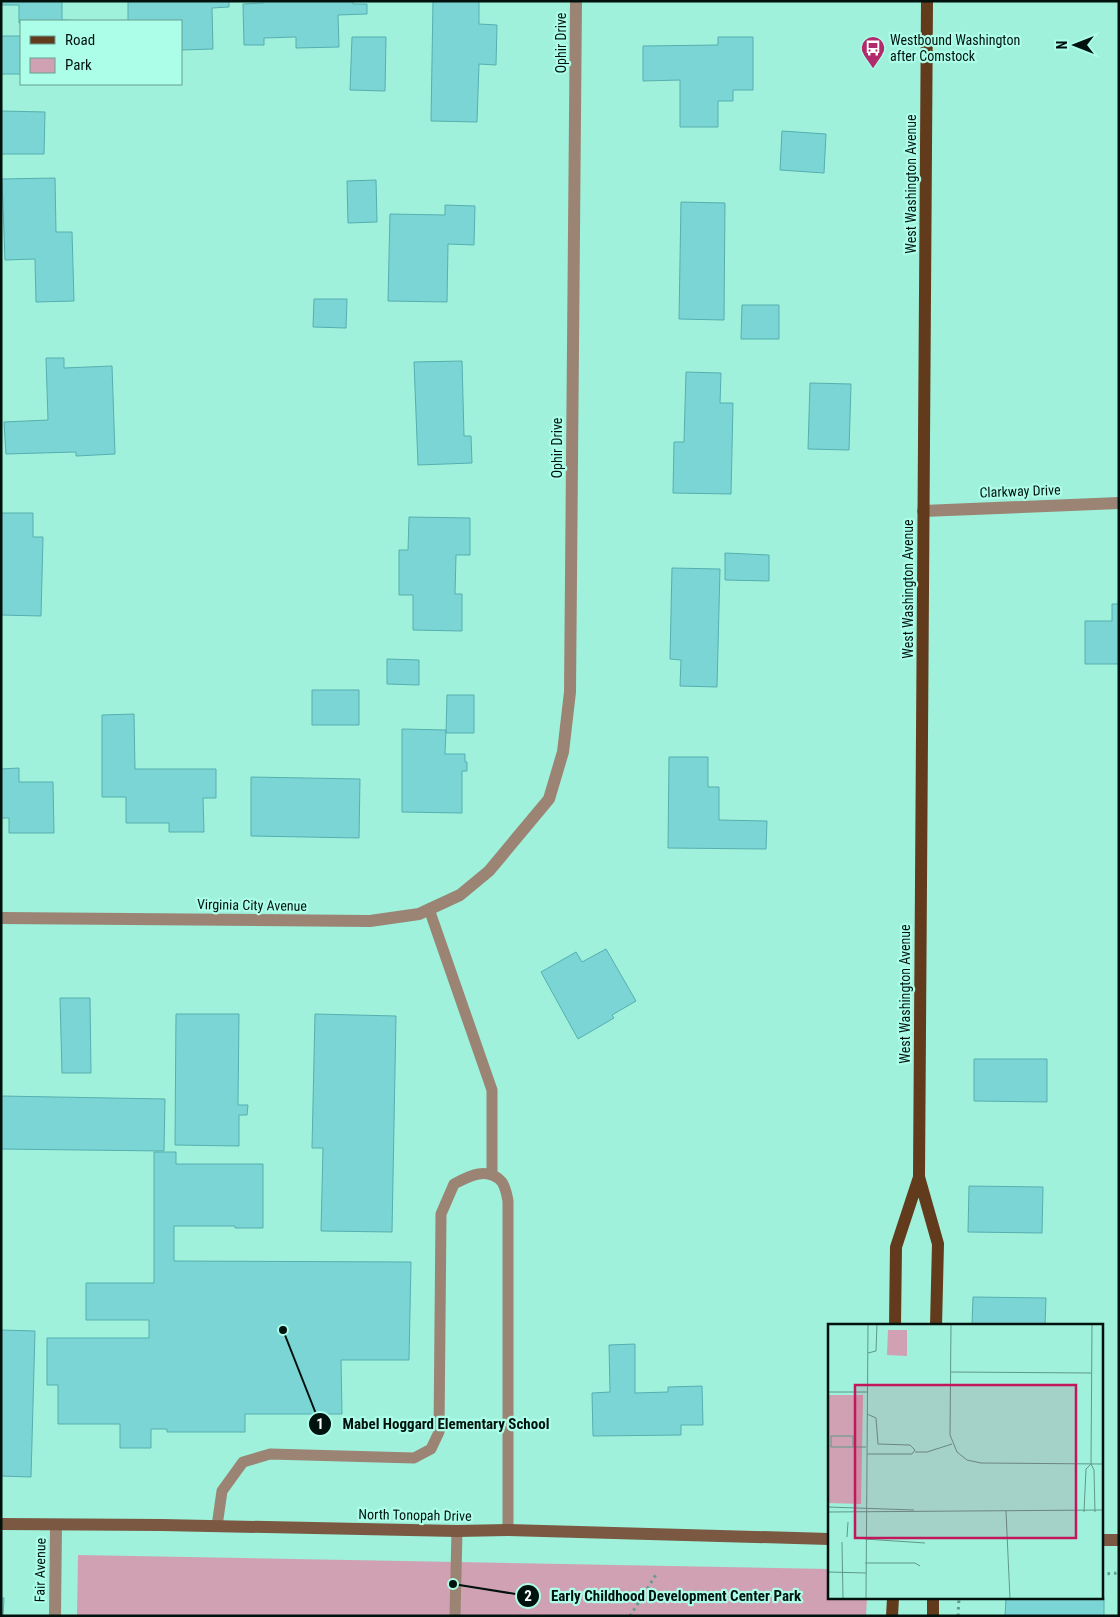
<svg xmlns="http://www.w3.org/2000/svg" width="1120" height="1617" viewBox="0 0 1120 1617" font-family="'Roboto Condensed',sans-serif">
<style>
.green{fill:#d0a1b2}
.building{fill:#7cd5d5;stroke:#56afaf}
.lines{fill:none;stroke-linecap:round;stroke-linejoin:round}
.path{stroke:#629c8d;stroke-width:3;stroke-dasharray:2.5 4;stroke-linecap:butt}
.lane{stroke:#9b8474;stroke-width:11}
.street{stroke:#9b8474;stroke-width:12}
.secondary{stroke:#7a5841;stroke-width:12}
.primary{stroke:#623a1c;stroke-width:12}
.labels{text-anchor:middle;stroke-width:4.5;stroke-linejoin:round;paint-order:stroke}
.poi-label{font-size:14px;fill:#00120d;stroke:#acfee8;text-anchor:start}
.street-label{font-size:14px;fill:#00120d;stroke:#acfee8}
.inset-road{fill:none;stroke:#5f9889;stroke-width:1}
.view{fill:#c2185b;fill-opacity:0.15;stroke:#c2185b;stroke-width:2.5}
.inset-edge{fill:none;stroke:#00120d;stroke-width:2.5}
.leader{fill:none;stroke:#00120d;stroke-width:2}
.callout-dot{fill:#00120d;stroke:#acfee8;stroke-width:2}
.mark-label{font-size:15px;text-anchor:middle;font-weight:bold;fill:#fff}
.callout-label{font-size:15px;text-anchor:middle;font-weight:bold;fill:#00120d;stroke:#acfee8;stroke-width:4.5;stroke-linejoin:round;paint-order:stroke}
</style>
<rect width="100%" height="100%" fill="#9ff1db"/>
<!-- green -->
<path class="green" d="M78,1555L829,1569V1598H867L866,1616H77Z"/>
<!-- building -->
<path class="building" d="M1,1H62V20L92,21H21V23H19V5H1Z
M128,1H229V7L212,8L213,49L181,50V21H128Z
M263,1H353V4H367V14L338,15L339,47L296,48V37L264,38V45H244L243,4L263,3Z
M433,1H479V24L497,25L496,65L479,64L477,122L431,121Z
M1,36H21V74H1Z
M352,37H386L385,91L350,90Z
M718,37H753V90H733V101H718V127H680V80L643,81V46L718,45Z
M1,111L45,112L44,154H1Z
M782,131L826,134L824,173L780,170Z
M55,178L56,232H72L74,301L36,302L35,259L5,260L2,179Z
M376,180L377,222L348,223L347,181Z
M681,202L725,203L724,320L679,319Z
M445,205L475,206L474,245L448,244L447,302L388,301L390,214L445,215Z
M314,299H347L346,328L313,327Z
M742,305H779V339H741Z
M46,358H64V368L112,366L115,454L76,456V452L6,454L4,422L48,420Z
M462,361L464,436H471L472,463L418,465L414,362Z
M686,372L721,373L720,403H733L731,494L673,493L674,442H684Z
M810,383L851,384L849,450L808,449Z
M1,513H33V537H43L41,616L1,615Z
M409,517L470,518V555H456L455,594H462V631L413,630V595H399V550H408Z
M725,553L769,555V581L725,580Z
M672,568L720,569L717,687L680,686L681,660L670,659Z
M1112,604H1119V664H1085V621H1112Z
M387,659L419,660V685L387,684Z
M312,690H359V725H312Z
M447,695H474V733H446Z
M134,714L135,769H216V798H203L204,832H169V823H126V797H102V715Z
M402,729L446,730L445,754H465V762H467V771H462V813L402,812Z
M669,757H708V787H719V820L767,821L766,849L668,848Z
M19,768V782H53L54,833H9V818H1V769Z
M251,777L360,779L359,838L251,836Z
M606,949L636,1001L612,1015L614,1018L578,1039L541,972L576,952L582,962Z
M60,998H90L91,1073H62Z
M176,1014H239L238,1105H248L247,1115H239V1146L175,1145Z
M315,1014L396,1016L392,1232L321,1231L323,1148H312Z
M974,1059H1047V1102L974,1101Z
M1,1096L165,1099L164,1151L1,1149Z
M154,1152H176V1164H263V1228H235V1226H174V1261L411,1262L409,1360H341L342,1414H245V1432H167V1429H151V1448H120V1424H58V1385H47V1338H149V1320H86V1283H154Z
M969,1186L1043,1187L1042,1233L968,1232Z
M973,1297L1046,1298L1045,1326H972Z
M1,1330L35,1331L31,1477L1,1476Z
M635,1344V1393L668,1392V1387L702,1386L703,1425H681V1435L593,1436L592,1393L610,1392L609,1345Z
M1101,1597H1104V1616H1005L1006,1598Z
M1,1598H4L3,1616H1Z"/>
<g class="lines">
<!-- path -->
<path class="path" d="M1101,1574L1119,1573
M630,1616L657,1573
M958,1616L959,1598"/>
<!-- lane -->
<path class="lane" d="M429,909L492,1090V1174
M217,1526L222,1491L243,1462L270,1454L414,1458L431,1449L439,1432L441,1214L454,1184C469,1176 488,1166 502,1182C505,1187 507,1195 508,1201V1530
M455,1616L457,1531"/>
<!-- street -->
<path class="street" d="M923,511L1119,503
M1,918L370,921L419,914L460,895L489,871L549,799L563,752L570,692L576,1
M55,1616L56,1525"/>
<!-- secondary -->
<path class="secondary" d="M1,1524L162,1525L457,1531L508,1530L829,1539
M1101,1540H1119"/>
<!-- primary -->
<path class="primary" d="M927,1L919,1177L938,1244L936,1326
M895,1326L896,1247L919,1177
M892,1616L893,1598
M933,1616V1598"/>
</g>
<!-- icons -->
<defs>
<g id="bus-pin" transform="scale(1.25)"><path d="M0 17L-7.5 6A9.5 9.5 0 1 1 7.5 6Z" fill="#b12a6c" stroke="#acfee8"/><path d="M-5-6H5V4H4V6H2V4H-2V6H-4V4H-5ZM-3.5-4V0h7V-4ZM-3.5 1.2v1.5H-2V1.2ZM2 1.2v1.5H3.5V1.2Z" fill="#fff"/></g>
</defs>
<g fill-rule="evenodd">
<use href="#bus-pin" x="873" y="48"/>
</g>
<g class="labels">
<!-- poi labels -->
<g class="poi-label">
<text x="890" y="45">Westbound Washington<tspan x="890" dy="16">after Comstock</tspan></text>
</g>
<!-- street labels -->
<g class="street-label">
<text transform="translate(561 43) rotate(-90)" y="5">Ophir Drive</text>
<text transform="translate(911 184) rotate(-90)" y="5">West Washington Avenue</text>
<text transform="translate(557 448) rotate(-90)" y="5">Ophir Drive</text>
<text transform="translate(1020 491) rotate(-2)" y="5">Clarkway Drive</text>
<text transform="translate(908 589) rotate(-90)" y="5">West Washington Avenue</text>
<text transform="translate(252 905) rotate(1)" y="5">Virginia City Avenue</text>
<text transform="translate(905 994) rotate(-90)" y="5">West Washington Avenue</text>
<text transform="translate(415 1515) rotate(1)" y="5">North Tonopah Drive</text>
<text transform="translate(40 1570) rotate(-89)" y="5">Fair Avenue</text>
</g>
</g>
<!-- overview -->
<g transform="translate(828 1324)">
<rect width="275" height="275" fill="#9ff1db"/>
<path d="M60,6H79V32L59,31ZM0,71H35L33,180L0,179Z" fill="#d0a1b2"/>
<path class="inset-road" d="M55,0H74M123,0L122,111L129,128L139,136L153,139L275,140M264,0L263,140L266,146L267,188M40,29L48,27L49,0M123,48L263,49M0,68H39M25,123V112H3V123H38M87,128H99L124,120M39,130H84L87,126L82,121L50,120L48,94L39,90M0,183L86,186M178,187L182,275M0,188L275,186M256,188L258,145L263,140M19,213L20,198M37,215L97,219M14,218L15,275M37,239H87L92,242M0,248L38,249M38,275L40,0"/>
<path class="view" d="M27,61H248V214H27Z"/>
<rect width="275" height="275" class="inset-edge"/>
</g>
<!-- callouts -->
<path class="leader" d="M283 1330L320 1424M453 1584L528 1596"/>
<g class="callout-dot">
<circle cx="283" cy="1330" r="5"/>
<circle cx="453" cy="1584" r="5"/>
<circle cx="320" cy="1424" r="12"/>
<circle cx="528" cy="1596" r="12"/>
</g>
<g class="mark-label">
<text x="320" y="1429">1</text>
<text x="528" y="1601">2</text>
</g>
<g class="callout-label">
<text x="446" y="1429">Mabel Hoggard Elementary School</text>
<text x="676" y="1601">Early Childhood Development Center Park</text>
</g>
<!-- border -->
<rect width="1120" height="1617" fill="none" stroke="#00120d" stroke-width="5"/>
<!-- legend -->
<rect x="20" y="20" width="162" height="65" fill="#acfee8" stroke="#67a090"/>
<rect x="30" y="36" width="25" height="8" fill="#623a1c" stroke="#67a090"/>
<text x="65" y="45" font-size="15" fill="#00120d">Road</text>
<rect x="30" y="58" width="25" height="15" fill="#d0a1b2" stroke="#67a090"/>
<text x="65" y="70" font-size="15" fill="#00120d">Park</text>
<!-- north arrow -->
<g transform="translate(1075 45) rotate(270)" stroke="#acfee8" stroke-width="4" paint-order="stroke">
<path d="M0-4L9 19L0 12L-9 19Z" fill="#00120d"/>
<text y="-8" font-size="14" font-weight="bold" text-anchor="middle" fill="#00120d">N</text>
</g>
</svg>
